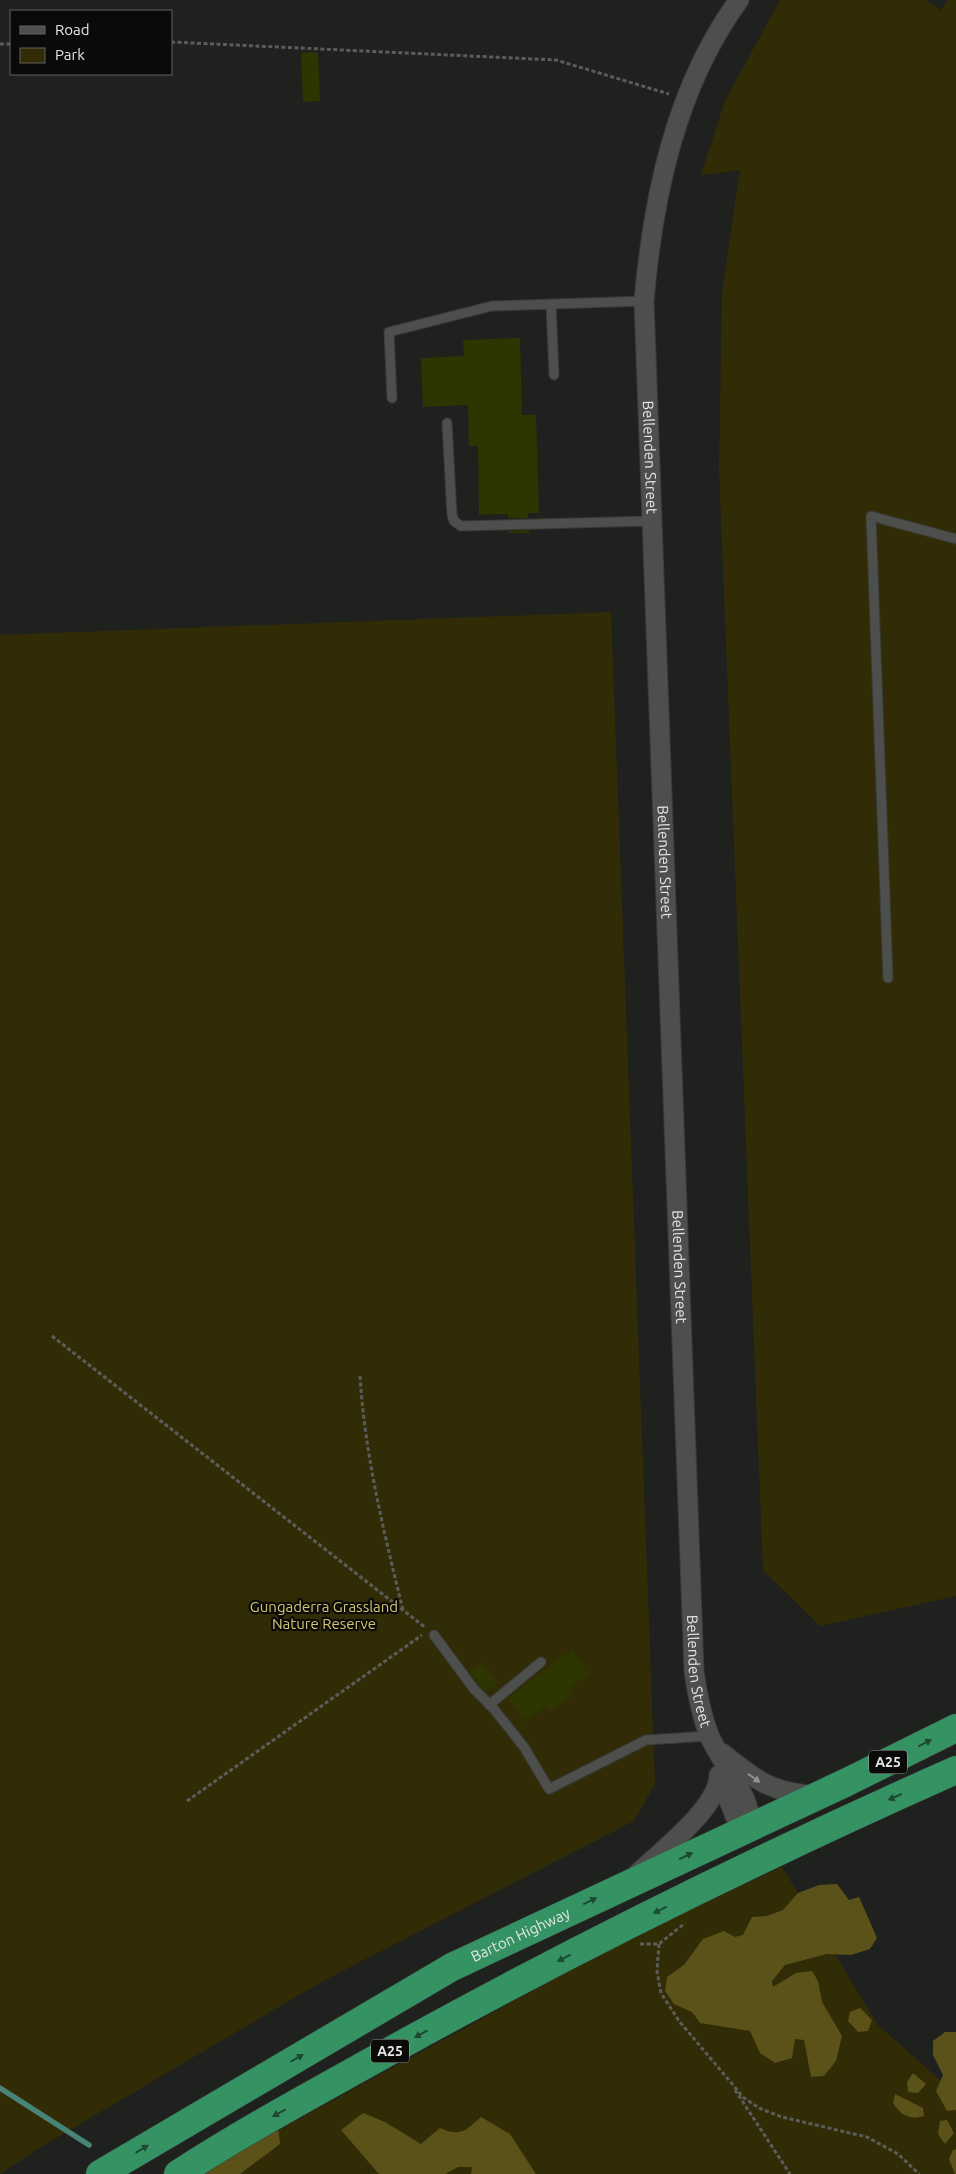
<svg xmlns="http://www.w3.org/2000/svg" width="956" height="2174" viewBox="0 0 956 2174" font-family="Ubuntu,sans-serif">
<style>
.green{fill:#322c06}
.forest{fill:#5b521a}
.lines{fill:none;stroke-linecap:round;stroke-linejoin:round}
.stream{stroke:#488378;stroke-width:5.5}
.building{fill:#2d3500}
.service-casing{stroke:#393b39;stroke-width:11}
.minor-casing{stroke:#393b39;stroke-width:21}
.trunk-casing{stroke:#393b39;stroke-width:29}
.path{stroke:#5b5d5b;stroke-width:3;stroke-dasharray:4 2.5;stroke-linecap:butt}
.service{stroke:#4d4f4c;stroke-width:9}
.minor{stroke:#4d4f4c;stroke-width:19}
.trunk{stroke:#349263;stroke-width:28}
.oneway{fill:#1d4831}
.oneway2{fill:#919391}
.labels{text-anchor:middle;stroke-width:4.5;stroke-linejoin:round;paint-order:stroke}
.shield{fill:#0a0b09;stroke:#a3a5a3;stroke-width:1}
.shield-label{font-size:14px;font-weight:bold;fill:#e5e7e5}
.street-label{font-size:15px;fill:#e5e7e5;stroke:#0a0b09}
.park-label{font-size:15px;fill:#d4c673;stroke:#0a0b09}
</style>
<rect width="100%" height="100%" fill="#1f211f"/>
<!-- green -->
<path class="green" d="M780,0H925L941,10L948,0H956V1596L820,1626L763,1570L719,469L722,293L740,170L701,175L725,101Z
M611,612L655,1784L634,1821L323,1981L41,2147L0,2174V635Z
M782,1867L878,2025L956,2094V2174H199L605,1951L667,1919Z"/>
<!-- forest -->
<path class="forest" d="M837,1884L849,1900L859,1897L877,1938L870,1949L851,1955L827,1954L785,1965L772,1981L773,1987L796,1973L812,1971L818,1981L822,2002L842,2036L836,2061L824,2076L811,2077L804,2040L795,2039L792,2058L775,2063L760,2053L750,2031L700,2023L692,2012L674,2004L665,1991L667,1977L684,1965L703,1939L724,1931L735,1937L743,1935L752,1917L767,1916L783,1910L798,1893L819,1885Z
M860,2008L872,2020L868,2031L858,2032L848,2021L850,2012Z
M945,2032H956V2110L947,2111L936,2091L943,2075L933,2055V2041Z
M913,2073L926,2084L918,2093L908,2092L907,2082Z
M895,2094L923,2108L924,2116C909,2120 902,2116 893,2103Z
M363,2113L385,2122L421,2144L440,2128C461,2137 465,2131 481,2117L510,2134L536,2174H471L472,2167H458L445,2174H379L341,2130Z
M947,2120L954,2133L945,2144L938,2134L940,2121Z
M278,2126L280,2144L240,2174H199Z
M956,2149V2174H955L949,2159L953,2150Z"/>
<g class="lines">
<!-- stream -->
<path class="stream" d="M0,2088L89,2145"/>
</g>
<!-- building -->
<path class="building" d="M318,52L320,101L303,102L301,53Z
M520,338L522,415H536L539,513H528V518H508V514L479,515L478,446H469L468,405L423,407L421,358L464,356L463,340Z
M529,530V533H509V531Z
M572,1650L589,1674L568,1690L572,1695L550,1711L546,1706L524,1721L508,1698Z
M482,1663L498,1683L486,1692L469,1672Z"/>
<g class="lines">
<!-- service casing -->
<g class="service-casing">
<path id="service" d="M551,304L554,375
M392,398L389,332L492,306L644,301
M447,423L452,515L454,521L461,526L651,521
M888,978L871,516L956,539
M434,1635L474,1689L493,1708L524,1747L549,1789L646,1740L709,1736
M489,1705L541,1662"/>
</g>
<!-- minor casing -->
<g class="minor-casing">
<g id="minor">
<path id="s1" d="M739,0C676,86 653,196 644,301L694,1671C697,1693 701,1714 709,1735C719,1760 754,1799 750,1826"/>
<path d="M722,1753C754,1779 773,1794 815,1795"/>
<path d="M719,1775L735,1816L746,1828"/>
<path d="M636,1875C659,1853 718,1808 719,1776"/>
</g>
</g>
<!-- trunk casing -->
<g class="trunk-casing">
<g id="trunk">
<path id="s2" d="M100,2174L452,1967L845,1783L956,1728"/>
<path d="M178,2174C249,2128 324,2088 399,2046C580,1946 767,1854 956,1770"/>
</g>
</g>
<!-- path -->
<path class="path" d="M171,42L556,60L669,94
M0,44H11
M52,1336L426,1628
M360,1376C365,1456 384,1533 403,1610
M187,1801L422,1635
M640,1944H659L685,1923
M659,1944L657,1971L661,1993L679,2021L744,2098L761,2109L782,2117L867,2137L898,2154L919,2174
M735,2090L790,2174"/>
<!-- service -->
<use href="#service" class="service"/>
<!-- minor -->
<use href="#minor" class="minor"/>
<!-- trunk -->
<use href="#trunk" class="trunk"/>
</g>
<!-- one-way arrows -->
<defs><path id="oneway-solid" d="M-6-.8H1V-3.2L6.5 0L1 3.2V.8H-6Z" transform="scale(1.25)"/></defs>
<g class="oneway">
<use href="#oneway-solid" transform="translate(925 1743) rotate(-27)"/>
<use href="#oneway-solid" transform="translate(895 1797) rotate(156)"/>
<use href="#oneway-solid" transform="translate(686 1856) rotate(-25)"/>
<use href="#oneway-solid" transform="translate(590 1901) rotate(-26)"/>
<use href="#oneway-solid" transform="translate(660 1910) rotate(154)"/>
<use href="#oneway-solid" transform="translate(564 1958) rotate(153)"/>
<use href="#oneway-solid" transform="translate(421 2034) rotate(151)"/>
<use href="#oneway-solid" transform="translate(297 2058) rotate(-30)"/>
<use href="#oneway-solid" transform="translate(279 2113) rotate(151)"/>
<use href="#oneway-solid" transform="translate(142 2149) rotate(-31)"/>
</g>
<use class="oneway2" href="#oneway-solid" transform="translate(754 1778) rotate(35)"/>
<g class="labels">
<!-- shield labels -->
<g class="shield">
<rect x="869" y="1750.5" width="38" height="23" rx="4"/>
<rect x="371" y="2039.5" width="38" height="23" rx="4"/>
</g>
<g class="shield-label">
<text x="888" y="1767">A25</text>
<text x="390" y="2056">A25</text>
</g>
<!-- street labels -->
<g class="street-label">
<text dy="5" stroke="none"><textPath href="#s1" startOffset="476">Bellenden Street</textPath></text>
<text dy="5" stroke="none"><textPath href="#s1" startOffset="881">Bellenden Street</textPath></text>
<text dy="5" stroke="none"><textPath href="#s1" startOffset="1286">Bellenden Street</textPath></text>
<text dy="5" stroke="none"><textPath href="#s1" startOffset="1691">Bellenden Street</textPath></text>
<text dy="5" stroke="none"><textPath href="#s2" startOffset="484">Barton Highway</textPath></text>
</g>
<!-- park labels -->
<g class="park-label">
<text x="324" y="1612">Gungaderra Grassland<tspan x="324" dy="17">Nature Reserve</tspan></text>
</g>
</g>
<!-- legend -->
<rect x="10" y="10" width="162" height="65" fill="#0a0b09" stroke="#626361"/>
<rect x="20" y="26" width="25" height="8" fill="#4d4f4c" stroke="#626361"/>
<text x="55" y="35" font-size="15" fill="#e5e7e5">Road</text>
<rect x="20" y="48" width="25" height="15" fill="#322c06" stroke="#626361"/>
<text x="55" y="60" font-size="15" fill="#e5e7e5">Park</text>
</svg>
